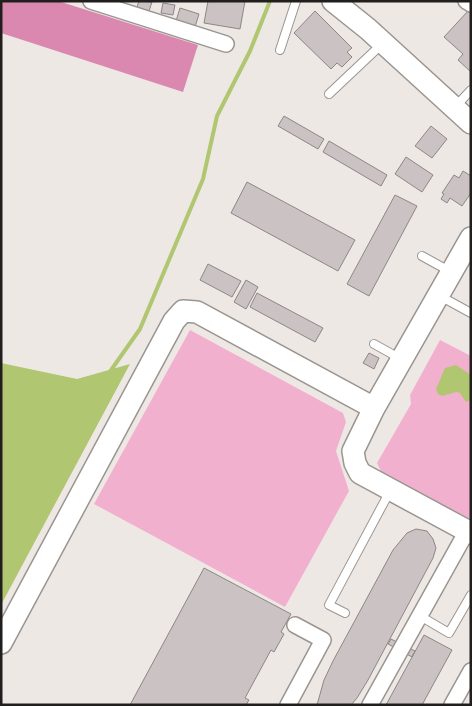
<svg xmlns="http://www.w3.org/2000/svg" width="472" height="706" viewBox="0 0 472 706" font-family="'Space Grotesk',sans-serif">
<style>
.green{fill:#f2b0cf}
.forest{fill:#db88b1}
.water{fill:#b0c671}
.lines{fill:none;stroke-linecap:round;stroke-linejoin:round}
.stream{stroke:#b0c671;stroke-width:4}
.building{fill:#cbc3c3;stroke:#8d8686}
.lane-casing{stroke:#9a9591;stroke-width:10}
.street-casing{stroke:#9a9591;stroke-width:18}
.secondary-casing{stroke:#9a9591;stroke-width:24}
.lane{stroke:#fff;stroke-width:8}
.street{stroke:#fff;stroke-width:15}
.secondary{stroke:#fff;stroke-width:21}
</style>
<rect width="100%" height="100%" fill="#eee8e4"/>
<!-- green -->
<path class="green" d="M190,330L343,413L346,422L336,451L349,491L285,607L94,504Z
M440,340L471,356V520L381,471L377,463L411,404L410,395Z"/>
<!-- forest -->
<path class="forest" d="M1,1H58L198,45L183,92L1,33Z"/>
<!-- water -->
<path class="water" d="M1,363L77,379L130,364L1,605Z
M456,365L471,375V400L466,402L460,393L456,392L442,396L438,394L436,389L445,368Z"/>
<g class="lines">
<!-- stream -->
<path class="stream" d="M109,373L140,329L203,179L217,116L250,51L270,1"/>
</g>
<!-- building -->
<path class="building" d="M139,1L152,2L149,11L137,7Z
M208,1H245L240,29L204,23Z
M163,3L175,5L173,15L161,13Z
M180,8L199,14L195,27L176,21Z
M315,11L352,48L347,52L352,57L342,67L337,63L331,69L294,33Z
M468,11L471,13V72L458,60L463,54L444,37Z
M284,116L324,139L318,149L278,126Z
M431,126L447,139L432,158L415,146Z
M329,141L387,175L381,186L323,152Z
M406,157L433,175L422,192L395,174Z
M463,171L471,176V193L462,206L450,198L447,203L441,199L444,194L442,193L454,175L459,178Z
M247,182L355,240L338,271L231,213Z
M395,195L417,206L369,296L347,284Z
M208,264L241,281L232,297L200,280Z
M246,280L258,287L246,309L234,302Z
M257,293L323,328L315,342L250,307Z
M369,353L379,358L374,369L363,363Z
M416,529L427,531L433,539L436,548L433,558L368,680L357,698L351,705H317L324,680L333,661L393,550L407,533Z
M204,568L291,614L281,632L284,634L274,652L271,650L245,698L249,700L246,705H130Z
M424,635L452,650L422,705H386Z
M391,639L415,651L412,657L388,644Z"/>
<g class="lines">
<!-- lane casing -->
<g class="lane-casing">
<path id="lane" d="M280,50L296,1
M329,94L382,44
M456,106L471,90
M422,256L451,272
M440,296L471,313
M374,344L401,359
M345,613L329,605L390,491
M420,616L449,633L471,595"/>
</g>
<!-- street casing -->
<g class="street-casing">
<path id="street" d="M91,1L226,44
M466,1L471,4
M288,705L323,640L295,625
M370,705L467,531
M452,705L471,671"/>
</g>
<!-- secondary casing -->
<g class="secondary-casing">
<path id="secondary" d="M333,1L368,29L471,123
M471,238L374,408L353,451L355,463L360,473L471,533
M1,643L174,321L183,311L197,312L374,408"/>
</g>
<!-- lane -->
<use href="#lane" class="lane"/>
<!-- street -->
<use href="#street" class="street"/>
<!-- secondary -->
<use href="#secondary" class="secondary"/>
</g>
<!-- border -->
<rect width="472" height="706" fill="none" stroke="#211f1d" stroke-width="5"/>
</svg>
